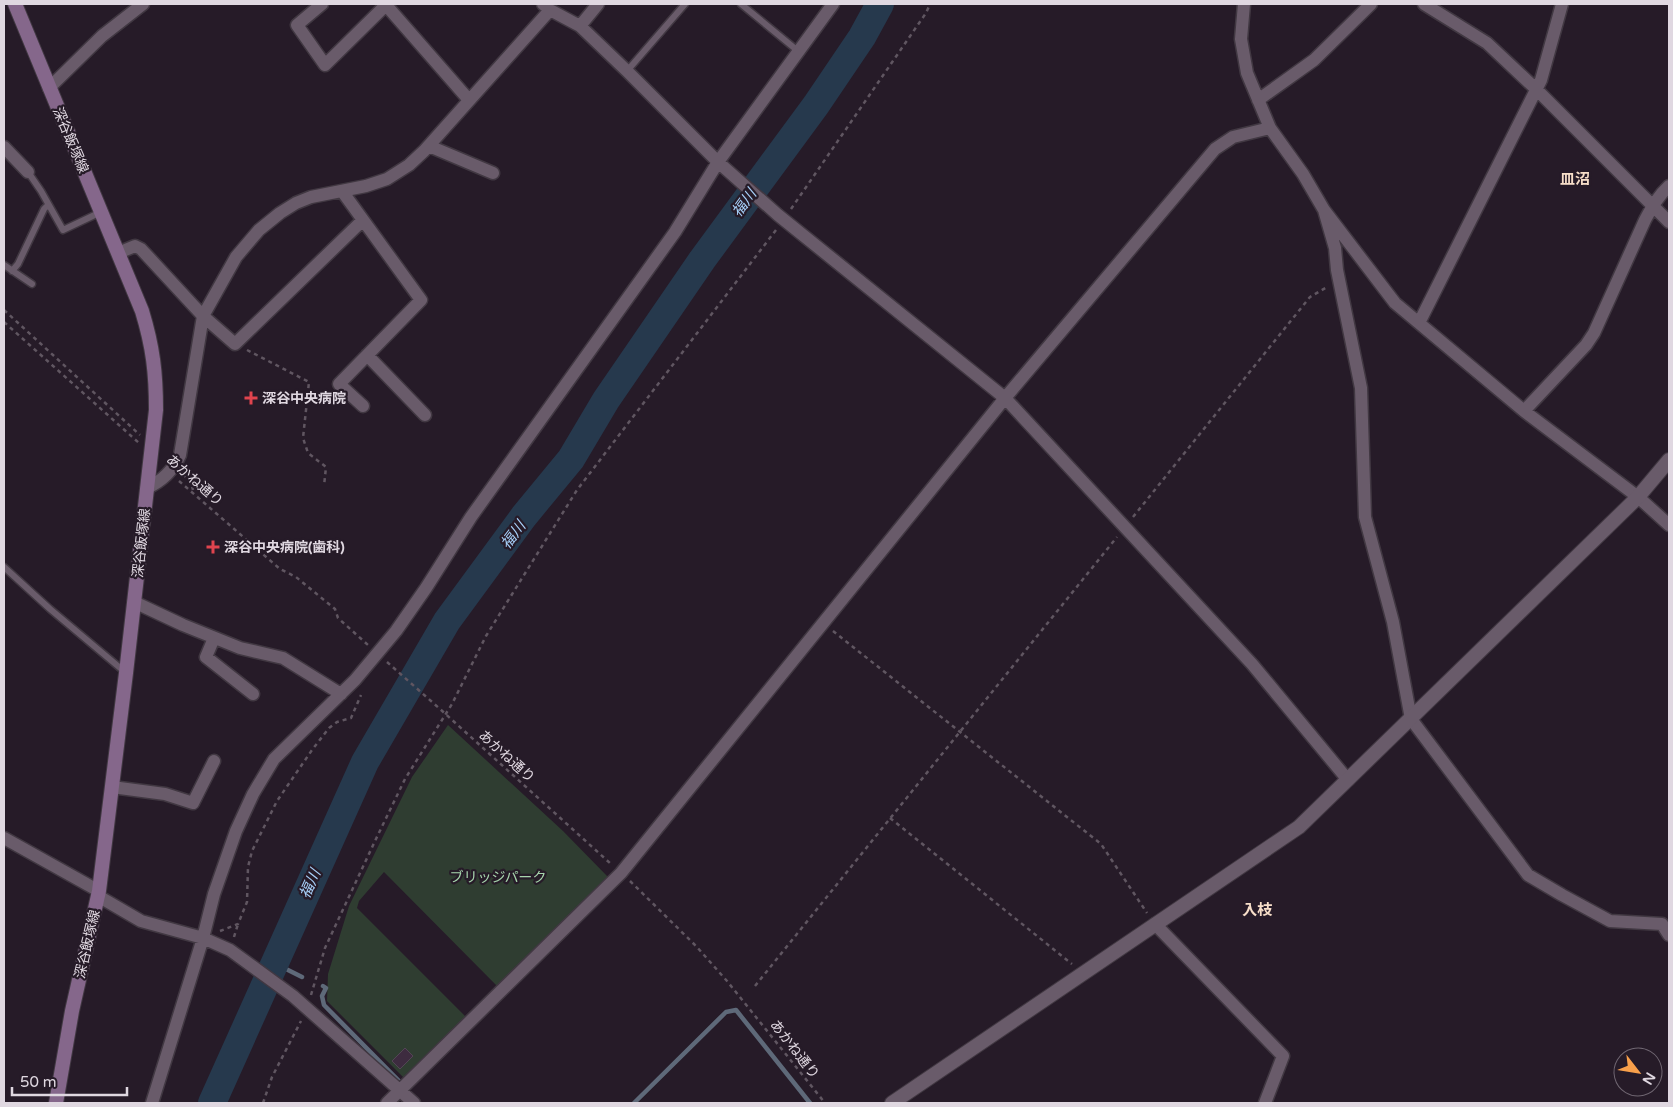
<svg xmlns="http://www.w3.org/2000/svg" width="1673" height="1107" viewBox="0 0 1673 1107" font-family="'Varela Round','Noto Sans JP',sans-serif">
<style>
.green{fill:#2f3d31}
.lines{fill:none;stroke-linecap:round;stroke-linejoin:round}
.stream{stroke:#5e6979;stroke-width:4.5}
.river{stroke:#26394d;stroke-width:28}
.building{fill:#3d2b3f;stroke:#524554}
.service-casing{stroke:#413842;stroke-width:9}
.minor-casing{stroke:#413842;stroke-width:15}
.tertiary-casing{stroke:#413842;stroke-width:16}
.secondary-casing{stroke:#413842;stroke-width:16}
.path{stroke:#605661;stroke-width:2.5;stroke-dasharray:4 4;stroke-linecap:butt}
.service{stroke:#695b6a;stroke-width:6}
.minor{stroke:#695b6a;stroke-width:12}
.tertiary{stroke:#695b6a;stroke-width:14}
.secondary{stroke:#85678b;stroke-width:14}
.health-dot{fill:#e0444e;stroke:#261b28;stroke-width:2}
.labels{text-anchor:middle;stroke-width:4.5;stroke-linejoin:round;paint-order:stroke}
.street-label{font-size:14px;fill:#e0d8e1;stroke:#261b28}
.poi-label{font-size:14px;font-weight:bold;fill:#e0d8e1;stroke:#261b28;text-anchor:start}
.park-label{font-size:14px;fill:#a7d5ad;stroke:#261b28}
.neighbourhood-label{font-size:15px;font-weight:bold;fill:#f7dec9;stroke:#261b28}
.water-label{font-size:15px;font-style:italic;fill:#a7d0f9;stroke:#261b28}
</style>
<rect width="100%" height="100%" fill="#261b28"/>
<!-- green -->
<path class="green" d="M448,725L563,831L608,877L497,986L384,872L359,901L357,908L467,1018L405,1079L327,1001L328,974L349,906L412,777Z"/>
<g class="lines">
<!-- stream -->
<path class="stream" d="M274,963L302,977
M323,986L326,988L322,996L324,1005L403,1085
M634,1103L726,1012L736,1010L810,1103"/>
<!-- river -->
<path class="river" d="M212,1103L365,762L447,621L524,516L571,459L606,400L702,260L816,105L862,37L880,4"/>
</g>
<!-- building -->
<path class="building" d="M405,1048L413,1056L400,1069L392,1061Z"/>
<g class="lines">
<!-- service casing -->
<g class="service-casing">
<path id="service" d="M741,4L798,51
M627,71L685,4
M28,172L41,191L63,230L101,212
M4,265L32,284
M12,271L18,264L44,209L48,205
M4,567L50,609L125,672"/>
</g>
<!-- minor casing -->
<g class="minor-casing">
<path id="minor" d="M322,4L297,25L325,65L386,5L384,4
M543,4L550,10L580,26L627,71L718,162L778,215L1005,398L1252,664L1348,780
M1244,4L1241,39L1247,73L1270,128L1303,174L1324,210L1395,303L1524,411L1638,497L1669,525
M1424,4L1487,43L1537,90L1669,222
M386,5L469,100
M580,26L598,4
M49,88L102,36L143,4
M1258,100L1314,60L1371,4
M429,146L493,173
M4,147L28,172
M342,191L421,300L339,384L363,406
M1324,210L1335,248L1337,270L1361,388L1365,517L1393,622L1411,719L1528,875L1562,895L1610,921L1662,924L1669,935
M118,253L135,246L141,249L203,316L235,344L363,220
M1419,323L1541,80L1562,4
M367,355L425,415
M1524,411L1586,345L1594,333L1645,220C1652,207 1658,196 1669,186
M147,488C162,481 173,471 180,455L203,316L236,257L259,230L280,213L296,203L311,197L366,186L387,179L409,165L424,151L550,10
M134,602L183,625L240,648L283,658L341,694
M214,638L206,657L253,694
M112,787L165,794L193,803L214,761
M4,838L99,891
M98,896L141,921L203,938L230,950L293,996L414,1103
M1155,924L1283,1056L1265,1103
M152,1103L203,938L214,894L236,831L253,794L274,759L355,680L396,631L426,588L471,517L675,232L718,162L833,4
M387,1103L621,873L1005,398L1215,149L1233,137L1270,128"/>
</g>
<!-- tertiary casing -->
<g class="tertiary-casing">
<path id="tertiary" d="M892,1103L1299,827L1638,497L1669,460"/>
</g>
<!-- secondary casing -->
<g class="secondary-casing">
<path id="secondary" d="M15,4L142,311C153,347 156,373 156,410L126,673L99,891L72,1011L56,1103"/>
</g>
<!-- path -->
<path class="path" d="M791,209L926,13L930,4
M4,310L140,435
M4,322L139,443
M247,350L309,382L303,438L308,453L326,467L324,486
M183,474L191,483L193,490
M179,481L280,569L296,577L335,609L338,618L368,645
M1133,517L1310,297L1327,287
M833,631L1101,844L1147,913
M387,662L440,709L611,864
M890,818L1072,964
M630,881L696,946L727,981L825,1103
M220,931L238,924L247,902L248,867L252,851L277,801L312,750L329,728L337,722L351,718L361,695
M234,937L238,924
M755,986L1117,537
M311,995L325,948L375,841L405,779L452,704L486,636L577,490L776,230
M263,1103L272,1077L301,1021"/>
<!-- service -->
<use href="#service" class="service"/>
<!-- minor -->
<use href="#minor" class="minor"/>
<!-- tertiary -->
<use href="#tertiary" class="tertiary"/>
<!-- secondary -->
<use href="#secondary" class="secondary"/>
</g>
<!-- markers -->
<g class="health-dot">
<path d="M248.5 390.5h5v5h5v5h-5v5h-5v-5h-5v-5h5z"/>
<path d="M210.5 539.5h5v5h5v5h-5v5h-5v-5h-5v-5h5z"/>
</g>
<g class="labels">
<!-- street labels -->
<g class="street-label">
<text transform="translate(71 140) rotate(67)" y="5">深谷飯塚線</text>
<text transform="translate(195 480) rotate(41)" y="5">あかね通り</text>
<text transform="translate(141 543) rotate(-84)" y="5">深谷飯塚線</text>
<text transform="translate(507 756) rotate(42)" y="5">あかね通り</text>
<text transform="translate(87 944) rotate(-77)" y="5">深谷飯塚線</text>
<text transform="translate(795 1049) rotate(52)" y="5">あかね通り</text>
</g>
<!-- poi labels -->
<g class="poi-label">
<text x="262" y="403">深谷中央病院</text>
<text x="224" y="552">深谷中央病院(歯科)</text>
</g>
<!-- park labels -->
<g class="park-label">
<text x="498" y="882">ブリッジパーク</text>
</g>
<!-- neighbourhood labels -->
<g class="neighbourhood-label">
<text x="1575" y="184">皿沼</text>
<text x="1257" y="915">入枝</text>
</g>
<!-- water labels -->
<g class="water-label">
<text transform="translate(744 203) rotate(-54)" y="5">福川</text>
<text transform="translate(513 535) rotate(-53)" y="5">福川</text>
<text transform="translate(310 884) rotate(-66)" y="5">福川</text>
</g>
</g>
<!-- border -->
<rect width="1673" height="1107" fill="none" stroke="#e0d8e1" stroke-width="10"/>
<!-- north arrow -->
<g transform="translate(1638 1072) rotate(121)"><circle r="24" fill="#261b28" stroke="#706772"/>
<path d="M0-4L9 19L0 12L-9 19Z" fill="#f8a04b"/>
<text y="-8" font-size="14" font-weight="bold" text-anchor="middle" fill="#e0d8e1">N</text>
</g>
<!-- scale -->
<path d="M12 1087v8h115v-8" fill="none" stroke="#e0d8e1" stroke-width="2.5"/>
<text x="20" y="1087" font-size="15" fill="#e0d8e1" stroke="#261b28" stroke-width="4" paint-order="stroke">50 m</text>
</svg>
